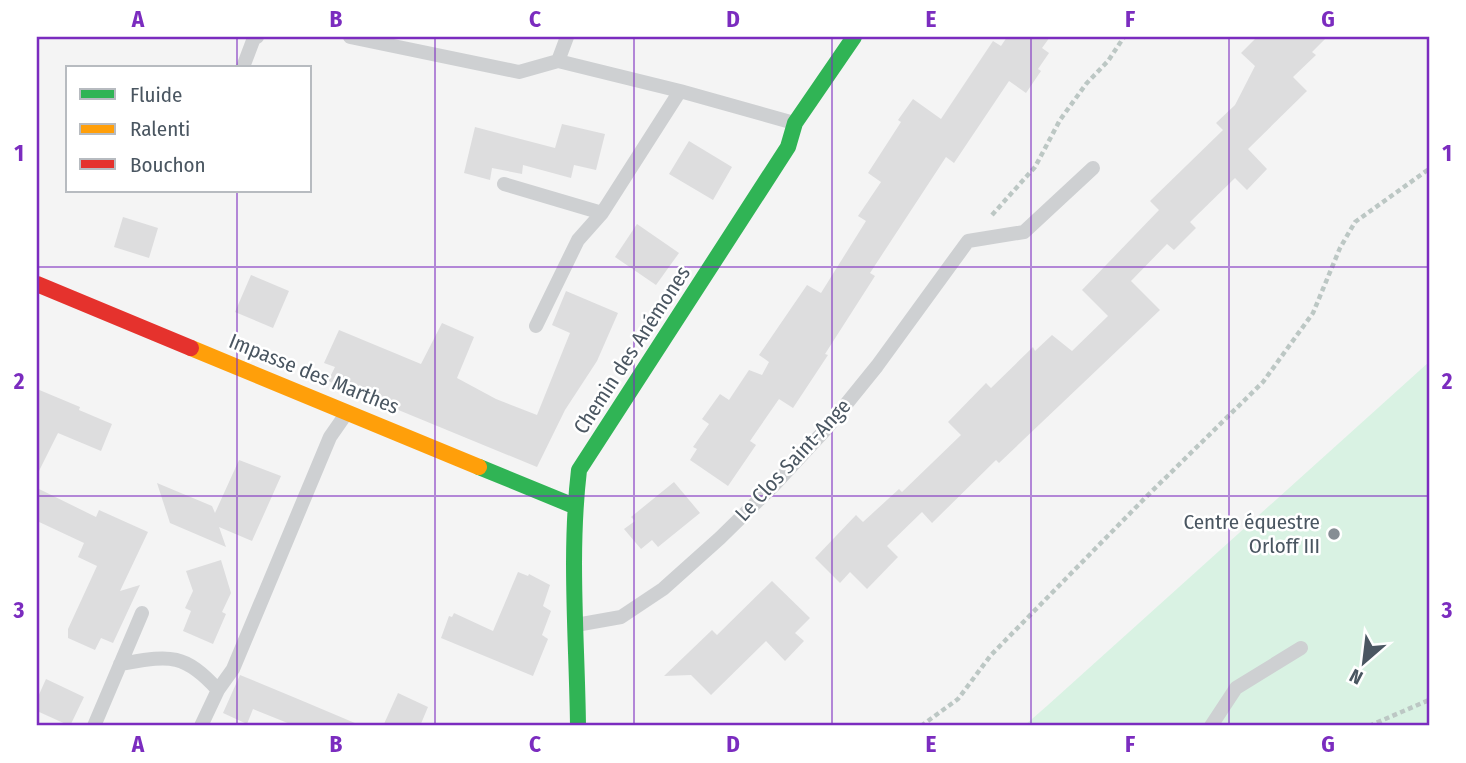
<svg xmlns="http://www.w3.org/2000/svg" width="1466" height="763" viewBox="0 0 1466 763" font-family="'Fira Sans Condensed',sans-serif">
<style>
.green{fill:#d9f2e3}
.building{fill:#ddddde}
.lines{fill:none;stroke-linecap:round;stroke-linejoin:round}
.path{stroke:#bcc7c4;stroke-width:4.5;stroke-dasharray:5 3.5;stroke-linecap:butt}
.lane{stroke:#ced0d2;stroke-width:14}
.fast{stroke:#30b455;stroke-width:16}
.slow{stroke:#ff9f0a;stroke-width:16}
.jam{stroke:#e5322d;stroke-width:16}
.grid{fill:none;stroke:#7b2cbf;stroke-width:2;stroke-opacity:0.55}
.poi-dot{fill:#868d94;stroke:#fff;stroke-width:2.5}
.labels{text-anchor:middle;stroke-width:5;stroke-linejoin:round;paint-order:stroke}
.street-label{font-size:21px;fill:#4a5661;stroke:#fff}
.poi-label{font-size:21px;fill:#4a5661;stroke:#fff;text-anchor:end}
.neatline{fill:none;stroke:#7b2cbf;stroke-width:2.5}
.grid-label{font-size:23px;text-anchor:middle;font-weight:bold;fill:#7b2cbf}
</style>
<rect width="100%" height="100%" fill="#f4f4f4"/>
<!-- green -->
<path class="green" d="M1429,362V726H1024L1048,705Z"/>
<!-- building -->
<path class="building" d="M1007,37H1050L1042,48L1049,53L1038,69L1041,71L1026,93L1009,81L954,163L946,157L870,273L875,276L825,354L828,355L793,408L779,399L750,441L756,445L728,486L690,460L697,449L693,447L709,424L702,419L720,394L729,400L749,370L762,375L769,362L759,355L807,285L821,293L866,221L858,216L881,182L868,173L901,122L898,120L913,99L941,119L993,41L1001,46Z
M1257,37H1327L1312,52L1316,55L1293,77L1307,91L1248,149L1267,169L1247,190L1235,178L1190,222L1196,228L1174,250L1167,244L1131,281L1160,310L999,463L996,460L932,523L922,512L887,546L898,557L867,589L850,572L840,583L815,558L856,515L863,522L899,489L902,492L961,435L948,422L986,383L991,388L1033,347L1035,351L1052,335L1072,351L1108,316L1082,290L1159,210L1150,201L1223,130L1216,123L1235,105L1255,66L1241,53Z
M562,124L605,134L596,170L574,165L571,178L523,165L522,174L492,168L490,180L464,173L475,127L555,148Z
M689,141L732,167L713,200L669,174Z
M123,217L158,228L149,258L114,247Z
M637,224L679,253L656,285L615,257Z
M251,275L289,291L273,328L235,312Z
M566,291L618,313L597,361L565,410L537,467L328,381L335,367L324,363L339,330L421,364L442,323L474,337L457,378L496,399L537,415L570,333L552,325Z
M37,389L80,407L79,410L112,424L101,451L58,433L37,475Z
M239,460L281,476L252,541L219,527L226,547L170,523L157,483L212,506L215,513Z
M674,482L700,513L658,547L652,540L641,549L624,529L635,521L631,517Z
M37,488L96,517L99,510L148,532L120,591L140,585L113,643L101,638L95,650L68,638V629L97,566L78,557L84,543L37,521Z
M221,560L231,593L222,612L226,614L213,644L183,631L191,611L185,608L193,591L186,571Z
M518,572L528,576L529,574L550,585L543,606L551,611L542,635L548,639L533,676L441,638L449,616L452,617L454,613L493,631Z
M772,581L810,618L795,633L804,641L785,661L766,641L711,695L691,675L664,676L712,630L717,635Z
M240,675L298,699L362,726H295L253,709L247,724L223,713Z
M46,679L84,697L70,726L37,711V699Z
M398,693L428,707L420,726H383Z"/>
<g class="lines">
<!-- path -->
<path class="path" d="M992,215L1035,167L1060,120L1086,84L1108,61L1124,37
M921,726L958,699L991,655L1146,497L1263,382L1313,313L1340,248L1355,222L1429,169
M1369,726L1429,700"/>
<!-- lane -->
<path class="lane" d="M350,37L519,72L558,61L680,91L794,123
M558,61L567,37
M243,67L254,38L257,37
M504,184L602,213
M536,326L578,240L602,213L680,91
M576,625L621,617L663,589L720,538L775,484L826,429L877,366L968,241L1024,232L1093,168
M120,664C168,656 183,651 218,690
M94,726L142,613
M201,726L218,690L233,669L330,437L346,414
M1211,726L1236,688L1301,648"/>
<!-- fast -->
<path class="fast" d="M479,467L574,506
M578,726C577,640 569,555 579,470L788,147L795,123L854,37"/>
<!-- slow -->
<path class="slow" d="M191,348L479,467"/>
<!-- jam -->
<path class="jam" d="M37,284L191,348"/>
</g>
<!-- grid -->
<path class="grid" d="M237,37V68M435,37V726M634,37V726M832,37V726M1031,37V726M1229,37V726M237,191V726M37,267H1429M37,496H1429"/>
<!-- markers -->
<circle class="poi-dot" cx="1334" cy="534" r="7"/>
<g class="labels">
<!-- street labels -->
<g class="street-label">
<text transform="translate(632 350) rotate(-57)" y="7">Chemin des Anémones</text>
<text transform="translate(314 374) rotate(22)" y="7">Impasse des Marthes</text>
<text transform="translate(793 460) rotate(-47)" y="7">Le Clos Saint-Ange</text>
</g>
<!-- poi labels -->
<g class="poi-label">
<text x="1320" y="529">Centre équestre<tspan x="1320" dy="24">Orloff III</tspan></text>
</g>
</g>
<!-- border -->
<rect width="1466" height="763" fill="none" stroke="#ffffff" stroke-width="77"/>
<!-- legend -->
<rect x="66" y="66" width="245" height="126" fill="#ffffff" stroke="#b7bbc0" stroke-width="2"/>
<rect x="80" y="89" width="35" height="10" fill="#30b455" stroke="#b7bbc0" stroke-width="2"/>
<text x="130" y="102" font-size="21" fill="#4a5661">Fluide</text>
<rect x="80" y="124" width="35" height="10" fill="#ff9f0a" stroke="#b7bbc0" stroke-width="2"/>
<text x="130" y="136" font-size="21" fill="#4a5661">Ralenti</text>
<rect x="80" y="159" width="35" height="10" fill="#e5322d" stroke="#b7bbc0" stroke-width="2"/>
<text x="130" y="172" font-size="21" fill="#4a5661">Bouchon</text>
<!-- north arrow -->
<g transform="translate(1364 662) rotate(208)" stroke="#ffffff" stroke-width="5" paint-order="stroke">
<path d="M0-5L12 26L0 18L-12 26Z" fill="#4a5661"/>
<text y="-10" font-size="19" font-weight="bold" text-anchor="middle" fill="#4a5661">N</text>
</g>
<rect x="38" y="38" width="1390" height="686" class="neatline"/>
<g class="grid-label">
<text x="138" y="27">A</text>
<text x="336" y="27">B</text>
<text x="535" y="27">C</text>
<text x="733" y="27">D</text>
<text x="931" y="27">E</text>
<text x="1130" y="27">F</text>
<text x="1328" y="27">G</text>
<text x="19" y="161">1</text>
<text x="1447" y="161">1</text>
<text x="19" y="389">2</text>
<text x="1447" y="389">2</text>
<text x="19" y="618">3</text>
<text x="1447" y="618">3</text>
<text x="138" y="752">A</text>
<text x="336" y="752">B</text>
<text x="535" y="752">C</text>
<text x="733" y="752">D</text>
<text x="931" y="752">E</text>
<text x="1130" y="752">F</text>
<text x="1328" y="752">G</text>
</g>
</svg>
